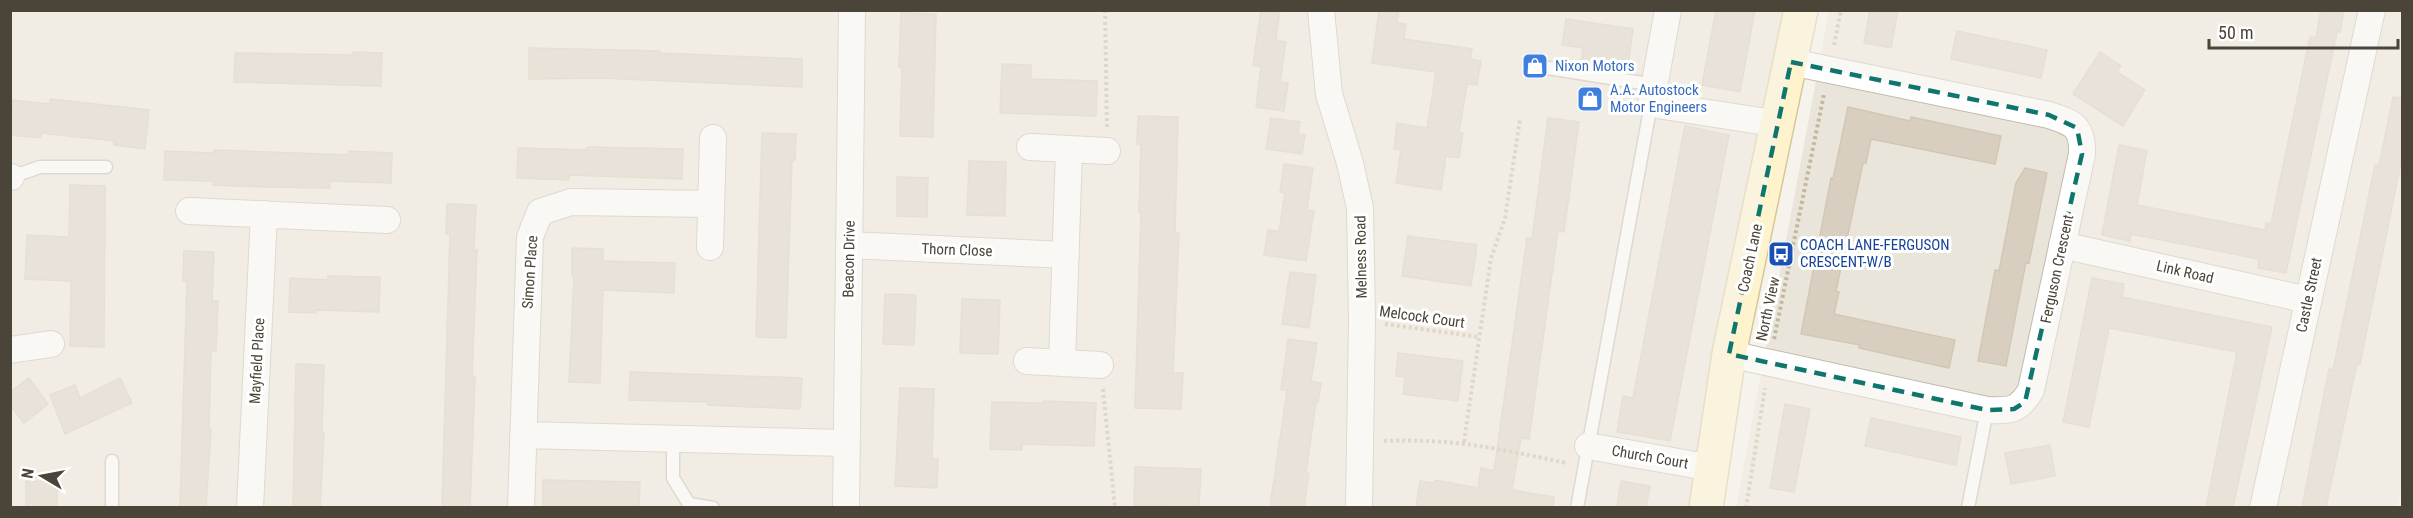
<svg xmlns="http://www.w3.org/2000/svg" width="2413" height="518" viewBox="0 0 2413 518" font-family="'Roboto Condensed',sans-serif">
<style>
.residential{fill:#eae5da}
.building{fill:#d8cfc1;stroke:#d3c7b4;stroke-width:1.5}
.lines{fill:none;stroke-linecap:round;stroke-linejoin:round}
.lane-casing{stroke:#c2bbae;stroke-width:15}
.street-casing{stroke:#c2bbae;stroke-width:28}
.secondary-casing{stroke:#d6c79b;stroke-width:36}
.path{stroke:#c4b79f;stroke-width:4;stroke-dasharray:3 3;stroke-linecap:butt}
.lane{stroke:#fff;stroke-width:12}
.street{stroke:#fff;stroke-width:26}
.secondary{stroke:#fff3cd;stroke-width:33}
.marked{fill:none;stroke:#0f766e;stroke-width:4.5;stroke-dasharray:12 8;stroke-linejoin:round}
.labels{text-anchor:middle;stroke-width:6;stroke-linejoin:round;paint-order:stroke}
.shop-label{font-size:15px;fill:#366cbe;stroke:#fff;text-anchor:start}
.transit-label{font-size:15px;fill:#164399;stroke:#fff;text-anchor:start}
.street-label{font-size:15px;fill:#4b4439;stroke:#fff}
</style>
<rect width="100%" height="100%" fill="#f6f3ec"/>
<!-- residential -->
<path class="residential" d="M10,11H1793L1704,508L11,507Z
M1829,11H2402V485L2398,507L1736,508Z"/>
<!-- building -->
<path class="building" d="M1261,10H1280L1276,40L1286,42L1280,82L1288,83L1284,111L1256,107L1261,67L1253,65Z
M1379,10H1399L1397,23L1406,24L1404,39L1472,49L1470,59L1481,61L1477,85L1467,84L1459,132L1463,133L1459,158L1446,156L1441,190L1396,183L1401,150L1394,149L1397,123L1427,128L1436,72L1372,63Z
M1716,10H1755L1740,92L1702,85Z
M1870,10H1898L1891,48L1864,43Z
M2321,10H2344L2340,32H2337L2286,273L2258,268L2259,259L2131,234L2130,241L2102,235L2119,145L2147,150L2137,205L2265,230L2266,223L2271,224L2310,37L2316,38Z
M901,13L936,14L933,137L900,136L902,67H899Z
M1566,19L1633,29L1627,72L1581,65L1583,48L1562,45Z
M1957,31L2047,50L2041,78L1951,59Z
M529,48L660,51L659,53L802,59V87L601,78L529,79Z
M353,52L382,53L381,86L234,82L235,53L353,55Z
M2100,52L2121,66L2117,72L2145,90L2123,126L2073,94Z
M1002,64L1031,65V79L1097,81L1096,116L1000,113Z
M2393,97L2403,98V153L2360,364L2357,363L2326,507H2302L2329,369L2333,370L2375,165L2379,166Z
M50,99L149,110L145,149L114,145V141L41,133V138L10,135L13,100L50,104Z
M1848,107L1910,121L1911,117L2001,136L1995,164L1871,139L1866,163H1863L1836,291L1839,292L1834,314L1955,340L1949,368L1859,348L1860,345L1801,334L1831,178L1833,179Z
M1138,116L1178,117L1175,233H1179L1173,373H1183L1181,409L1135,408L1141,213H1139L1141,144H1137Z
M1271,118L1300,122L1298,134L1305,135L1302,154L1266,149Z
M1548,118L1579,122L1564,232L1558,231L1529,439L1521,438L1512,490L1554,497L1553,507H1416L1420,481L1434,483L1435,480L1478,488L1481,468L1494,471L1527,238L1532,239Z
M1685,126L1729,135L1670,441L1617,432L1623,396L1633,398Z
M762,133L796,134L795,160H792L786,338L756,337Z
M587,147L683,149L682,179L569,175V180L517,178L518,148L587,150Z
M214,150L349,155V151L392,153L391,183L330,181V188L265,187L213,185L214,181L164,180L165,151L214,153Z
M969,161L1006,162L1005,216L967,215Z
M1284,164L1313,168L1307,210L1314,211L1306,261L1264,255L1268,230L1279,231L1285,193L1280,192Z
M2025,168L2047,173L2029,263L2026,262L2006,366L1978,361L1995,270L1999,271L2016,183Z
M897,177L928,178L927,217L897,216Z
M70,185L105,186L104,347L70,346L71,281L25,279L27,235L69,237Z
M447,204L476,205L474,250H477L472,377H475L470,507H442L450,234H446Z
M1408,236L1477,245L1471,286L1402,276Z
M572,248L603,249V261L675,263L674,293L603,290L600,383L569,382L574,276H572Z
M184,251L214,252L212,301H218L216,351H211L209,429H211L206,507H180L187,281H183Z
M1290,272L1316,275L1309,328L1282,324Z
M328,276L380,277L379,312L316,310V313L289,312L290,278L328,280Z
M2092,278L2124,284L2122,297L2272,327L2233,507H2206L2237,352L2109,328L2089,427L2063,422Z
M885,294L916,295L914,345L883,344Z
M962,299L1000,300L998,354L960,353Z
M1288,339L1317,343L1311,381L1321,383L1318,402H1316L1306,473L1309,474L1304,507H1270L1287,390H1281Z
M1398,353L1463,361L1458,401L1403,394L1405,377L1396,376Z
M296,364L324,365L322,433H324L320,507H293Z
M630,372L802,378L800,409L708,405V402L629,400Z
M29,378L48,404L24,423L10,405V392Z
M120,378L132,403L65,434L50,395L75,385L80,398Z
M900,388L934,389L932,459H938L937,488L895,486Z
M1043,401L1096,403L1094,446L1022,444V450L990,449L992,402L1043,403Z
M1785,404L1810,409L1794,492L1770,488Z
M1871,418L1961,437L1956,465L1865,446Z
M2050,445L2055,476L2011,484L2005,453Z
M1135,467L1201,469L1199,507L1134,506Z
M543,480L640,482L639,507H543Z
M26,481H57V507H26Z
M1621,481L1650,486L1646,507H1617Z"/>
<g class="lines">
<!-- lane casing -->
<g class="lane-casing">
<path id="lane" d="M1535,66L1655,85
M11,177L40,167H106
M673,438V478L689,504L713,508
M112,508V461
M1577,508L1651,104
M1968,508L1987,410"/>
</g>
<!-- street casing -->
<g class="street-casing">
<path id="street" d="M1321,10L1329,94L1350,163L1360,208L1362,320L1359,508
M1668,10L1651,104L1779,124
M1030,147L1107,151
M10,177H11
M189,211L387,220
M849,245L1066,255
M2062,245L2308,300
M710,247L713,138
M10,350L51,344
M1729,354L1987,410C2010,411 2019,411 2031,390L2082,154C2083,126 2073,123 2049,115L1791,62
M1027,361L1100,365
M1062,363L1069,149
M523,435L846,443
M1588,446L1712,468
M250,508L264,214
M521,508L530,237L540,212L571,202L711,204
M846,508L852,10
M2263,508L2372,10"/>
</g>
<!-- secondary casing -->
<g class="secondary-casing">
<path id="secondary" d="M1706,508L1729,354L1801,10"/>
</g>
<!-- path -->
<path class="path" d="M1105,10L1107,127
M1834,45L1841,10
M1385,324L1479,337
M1774,339L1824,94
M1103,389L1115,508
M1384,441C1452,438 1501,449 1566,463
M1464,442L1491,258L1505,218L1520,119
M1746,508L1765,388"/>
<!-- lane -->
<use href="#lane" class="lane"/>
<!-- street -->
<use href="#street" class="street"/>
<!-- secondary -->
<use href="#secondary" class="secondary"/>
</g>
<!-- marked area -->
<path d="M0 0H2413V518H0ZM1791,62L2049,115L2077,128L2082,154L2025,402L2014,409L1987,410L1729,354Z" fill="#f6f3ec" fill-opacity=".55" fill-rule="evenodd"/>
<path class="marked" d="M1791,62L2049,115L2077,128L2082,154L2025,402L2014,409L1987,410L1729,354Z"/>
<!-- icons -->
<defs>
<g id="shop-square" transform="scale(1.35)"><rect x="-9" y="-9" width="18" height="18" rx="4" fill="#3f7fe0" stroke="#fff"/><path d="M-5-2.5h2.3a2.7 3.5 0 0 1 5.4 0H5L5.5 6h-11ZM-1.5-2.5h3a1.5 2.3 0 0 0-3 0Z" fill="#fff"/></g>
<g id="bus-square" transform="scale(1.35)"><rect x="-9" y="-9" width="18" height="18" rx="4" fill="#1a4fb4" stroke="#fff"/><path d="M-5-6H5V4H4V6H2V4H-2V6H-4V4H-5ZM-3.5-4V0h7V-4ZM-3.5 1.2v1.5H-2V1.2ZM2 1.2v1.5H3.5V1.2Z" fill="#fff"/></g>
</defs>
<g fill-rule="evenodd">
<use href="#shop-square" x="1535" y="66"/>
<use href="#shop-square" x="1590" y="99"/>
<use href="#bus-square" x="1781" y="254"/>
</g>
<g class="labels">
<!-- shop labels -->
<g class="shop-label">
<text x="1555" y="71">Nixon Motors</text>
<text x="1610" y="95">A.A. Autostock<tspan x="1610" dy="17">Motor Engineers</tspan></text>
</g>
<!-- transit labels -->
<g class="transit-label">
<text x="1800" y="250">COACH LANE-FERGUSON<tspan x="1800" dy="17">CRESCENT-W/B</tspan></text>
</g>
<!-- street labels -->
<g class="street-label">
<text transform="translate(957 250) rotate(2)" y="5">Thorn Close</text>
<text transform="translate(1361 257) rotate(-91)" y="5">Melness Road</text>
<text transform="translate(1750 258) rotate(-78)" y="5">Coach Lane</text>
<text transform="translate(849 259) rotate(-89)" y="5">Beacon Drive</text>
<text transform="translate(2057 269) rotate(-78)" y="5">Ferguson Crescent</text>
<text transform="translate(530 272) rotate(-86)" y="5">Simon Place</text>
<text transform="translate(2185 272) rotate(13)" y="5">Link Road</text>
<text transform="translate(2309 295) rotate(-78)" y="5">Castle Street</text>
<text transform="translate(1768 309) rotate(-78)" y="5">North View</text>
<text transform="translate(1422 317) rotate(8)" y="5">Melcock Court</text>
<text transform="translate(257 361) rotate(-87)" y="5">Mayfield Place</text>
<text transform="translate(1650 457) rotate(10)" y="5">Church Court</text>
</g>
</g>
<!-- border -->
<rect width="2413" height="518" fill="none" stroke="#4b4439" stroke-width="24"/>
<!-- north arrow -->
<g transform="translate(42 476) rotate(280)" stroke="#ffffff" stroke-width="4.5" paint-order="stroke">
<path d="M0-4.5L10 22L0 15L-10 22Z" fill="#4b4439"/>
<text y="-9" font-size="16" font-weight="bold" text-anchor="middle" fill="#4b4439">N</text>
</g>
<!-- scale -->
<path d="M2209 39v9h189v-9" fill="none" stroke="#4b4439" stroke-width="3"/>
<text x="2218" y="39" font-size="18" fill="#4b4439" stroke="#ffffff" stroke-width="4.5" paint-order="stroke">50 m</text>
</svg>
